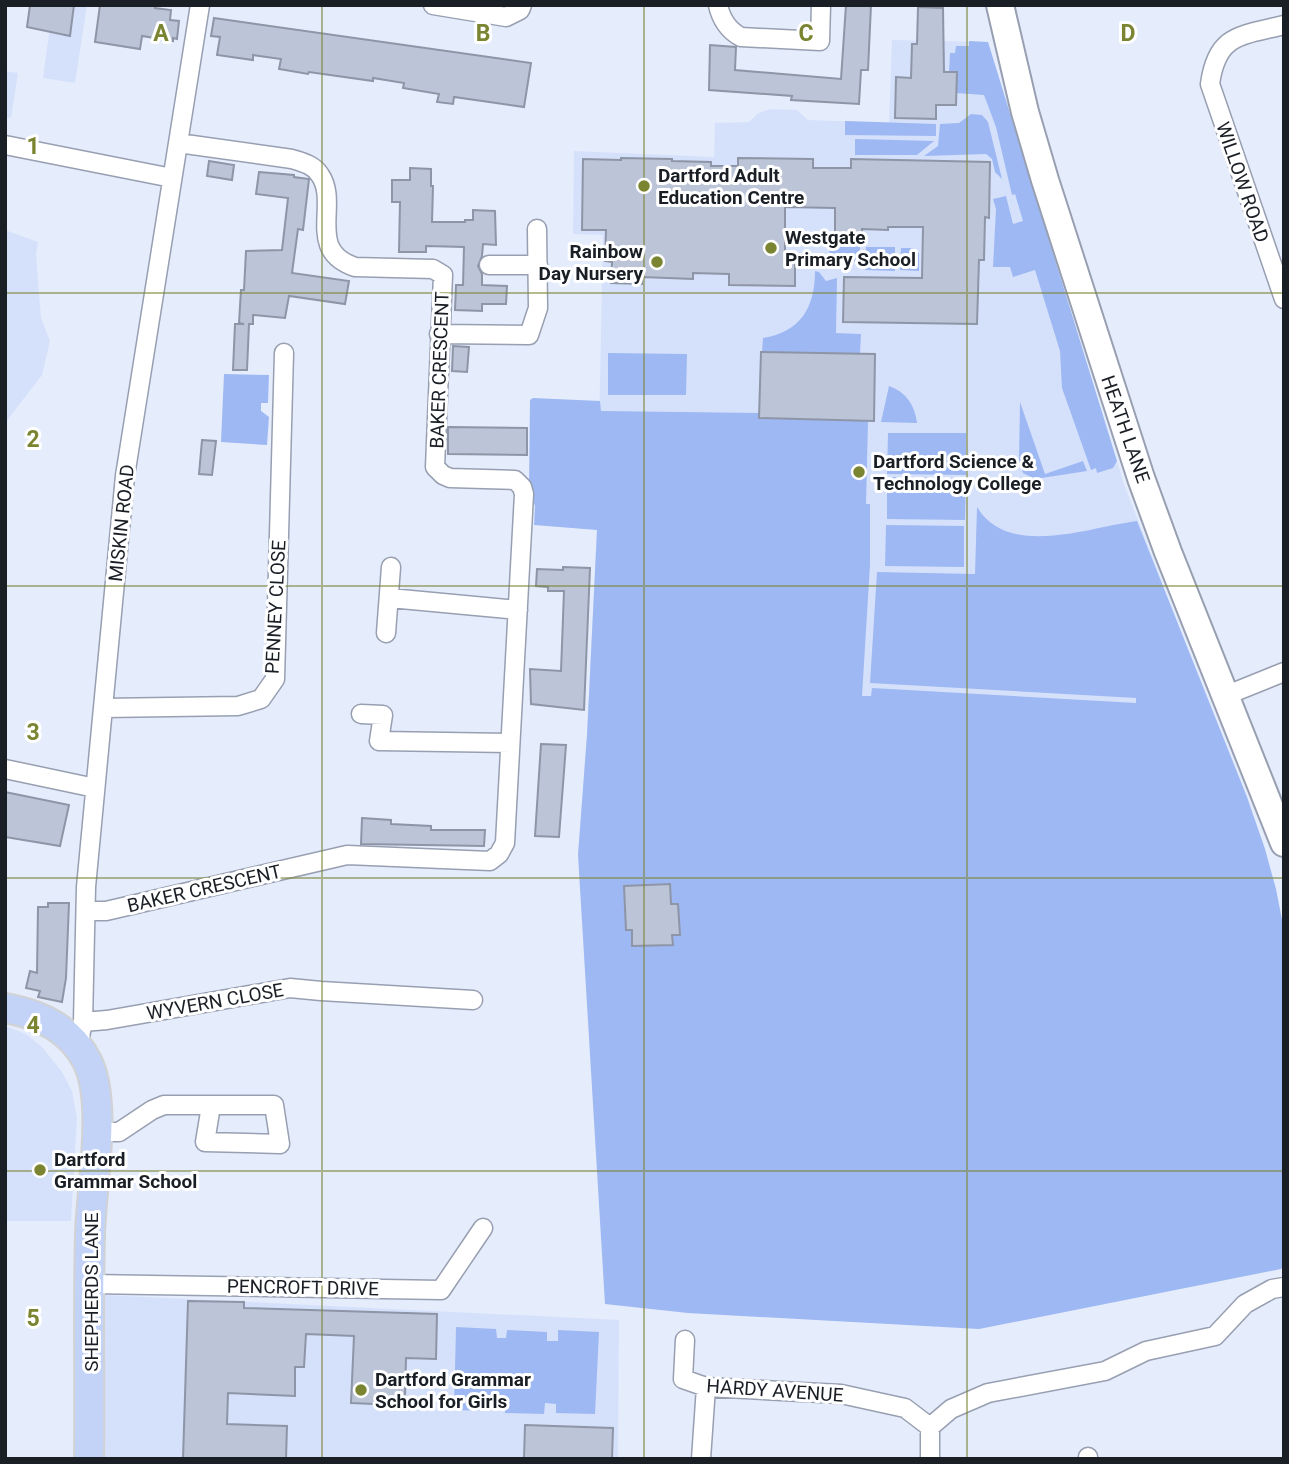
<svg xmlns="http://www.w3.org/2000/svg" width="1289" height="1464" viewBox="0 0 1289 1464" font-family="Roboto,sans-serif">
<style>
.built{fill:#d5e1fb}
.green{fill:#9eb8f3}
.building{fill:#bcc4d7;stroke:#8d95a7;stroke-width:2}
.lines{fill:none;stroke-linecap:round;stroke-linejoin:round}
.street-casing{stroke:#979fb1;stroke-width:21}
.secondary-casing{stroke:#979fb1;stroke-width:30}
.primary-casing{stroke:#d1d2d3;stroke-width:32}
.street{stroke:#fff;stroke-width:18}
.secondary{stroke:#fff;stroke-width:26}
.primary{stroke:#c3d3f8;stroke-width:28}
.grid{fill:none;stroke:#7a8431;stroke-width:2;stroke-opacity:0.55}
.poi-dot{fill:#7a8431;stroke:#fff;stroke-width:2.5}
.labels{text-anchor:middle;stroke-width:6;stroke-linejoin:round;paint-order:stroke}
.poi-label{font-size:19px;font-weight:bold;fill:#1a1e25;stroke:#fff;text-anchor:start}
.street-label{font-size:19px;fill:#1a1e25;stroke:#fff}
.grid-label{font-size:23px;text-anchor:middle;font-weight:bold;fill:#7a8431;stroke:#fff;stroke-width:6;stroke-linejoin:round;paint-order:stroke}
</style>
<rect width="100%" height="100%" fill="#e5ecfc"/>
<!-- built -->
<path class="built" d="M53,5H87L75,83L43,78Z
M892,40L988,42L1124,484L1265,849L578,855L587,735L597,530L603,235L573,234L574,151L714,157L715,123L749,122L758,113L771,109L797,110L808,120L889,123Z
M5,71L18,73L11,118L5,117Z
M5,230L38,242L36,254L41,318L50,341L42,375L5,423Z
M5,1026L26,1034L42,1047L62,1072L72,1091L77,1118L71,1221H5Z
M105,1295L619,1320L618,1459H102Z"/>
<!-- green -->
<path class="green" d="M969,41L988,42L1117,461L1113,468L1097,473L1096,468L1091,470L1062,388L1060,351L1035,270L1013,277L1010,267H993L996,209L993,199L1006,196L1013,224L1023,221L1015,194L1012,195L996,127L984,95L956,93L949,72L950,53H955L956,46H969Z
M971,114L982,115L988,122L1002,179L995,172L992,159L986,154L924,156L938,146L940,124L959,123Z
M845,121L936,124V136L845,135Z
M855,139L934,141L917,155H855Z
M830,234H835V238L860,239V262L829,261Z
M866,247H895V271L865,270Z
M901,248H911L912,253H919V271L900,270Z
M815,271L819,272L826,281L837,278L836,333L861,334L860,354L762,352L763,338C800,332 815,308 815,271Z
M608,353L687,354L686,395H608Z
M224,374L269,375L268,403H261V411L269,417L267,445L221,442Z
M889,386C906,392 915,405 917,423L881,422Z
M533,398L600,401L601,411L759,413L760,418L868,421L866,504H870V565L862,696H871L872,688L1136,703V698L870,683L877,572L975,574L977,507C1008,559 1089,527 1137,521L1247,797L1265,849L1276,889L1284,930V1266L1281,1269L979,1329L688,1313L605,1304L578,855L587,735L597,530L534,525L535,506L529,488L530,400Z
M1020,402L1045,474L1083,461L1087,471L1035,479L1023,473L1019,461Z
M888,433H966V475L887,474Z
M887,477L966,478L965,520L887,519Z
M886,525L964,526V567L885,566Z
M456,1327L496,1329L497,1338H506L507,1330L547,1332V1341H558V1330L599,1332L595,1414L556,1413V1404L545,1403L544,1414L505,1413V1401H494L493,1411L454,1410Z"/>
<!-- building -->
<path class="building" d="M30,5H74L70,36L27,27Z
M100,5H155V8L171,10L170,20L179,21L177,39L173,38V41L142,36L140,49L95,42Z
M846,5H871L868,70H861L859,104L791,100L792,96L709,90L710,45L736,47L735,70L841,79Z
M918,7L943,8L944,72H957L956,105H936V119L895,118L896,77L911,78L912,44H917Z
M214,18L531,63L524,107L454,97L453,104L437,102L439,94L403,88L404,83L373,78V81L309,72L308,74L279,69L281,59L253,55V60L217,55L220,37L211,36Z
M621,158L672,159V161L711,162V166H738V158L813,159V168H851V159L990,162L989,218L985,217L984,260H979L977,324L843,322L844,277L922,278L923,227H888V230L862,229V239L835,238V208L785,207V255H795V286L729,285V274L693,273V279L642,277V284L611,283L612,262L605,261L606,230H582L583,159L621,160Z
M209,161L234,165L232,180L207,176Z
M410,168L431,169V186H433L432,222H465V220H473V210L495,211L496,245L483,244L482,256L478,266L482,274V285L507,286L506,304H482V311L455,310L456,285H463L464,247L426,246V252H399L400,202H392V180H410Z
M259,172L294,175V177L309,179L303,230L298,229L292,273L349,281L345,304L289,296L285,318L253,315V324H249L247,370H233L235,324H244L239,323L241,290H244L246,251L282,250L288,198L256,194Z
M453,346L469,347L467,372L452,371Z
M761,352L875,354L874,421L759,418Z
M448,427L527,428V455L448,454Z
M202,440L216,441L212,475L199,474Z
M563,567L590,568L584,710L531,704L530,669L561,671L564,591H548V587L536,586L537,569L563,570Z
M541,744L566,745L559,837L535,836Z
M5,792L69,805L60,846L5,837Z
M362,818L391,820V824L431,826V830H485L484,846L361,844Z
M670,884L671,904H678L680,935H672L673,945L632,946V930H626L624,886Z
M48,903H69L66,978L62,1002L38,997L40,991L26,988L30,971L37,973L38,907H48Z
M188,1301L244,1302V1308L437,1314L436,1359L406,1358L405,1398L374,1397V1404L351,1403L354,1336L306,1334L304,1367H295V1396L228,1393L227,1424L287,1426L286,1459H183Z
M525,1425L613,1428L612,1459H524Z"/>
<g class="lines">
<!-- street casing -->
<g class="street-casing">
<path id="street" d="M433,5L506,17L520,10L522,5
M718,5C721,19 729,31 741,37L820,41L821,5
M1284,25C1240,36 1217,34 1210,84L1284,299
M5,145L172,178
M489,265H538
M439,334L529,335L538,308L537,229
M390,598L518,610
M386,633L391,567
M1227,695L1284,672
M103,708L238,706L261,699L275,679L284,353
M361,714L383,715L379,741L510,743
M5,769L95,788
M86,911H106L347,855L490,861L499,854L505,843L524,494L522,487L515,480L450,478L443,475L435,467L443,275L433,269L355,267C305,250 340,204 320,175C314,165 302,162 292,159L178,143
M83,1022L107,1020L290,988L321,991L473,1000
M78,1046L83,1022L86,887L125,476L200,5
M96,1132H119L152,1110L164,1105H274L280,1144L205,1142L211,1106
M90,1284L441,1290L483,1228
M685,1340L683,1379L706,1387L841,1394L905,1408L930,1427L951,1409L988,1393L1105,1371L1146,1351L1215,1336L1245,1304L1272,1289L1284,1287
M930,1427V1459
M1088,1457V1459
M701,1459L706,1387"/>
</g>
<!-- secondary casing -->
<g class="secondary-casing">
<path id="secondary" d="M1000,5L1025,112L1045,180L1141,478L1168,552L1284,843"/>
</g>
<!-- primary casing -->
<g class="primary-casing">
<path id="primary" d="M5,1008C39,1014 71,1029 87,1061C108,1102 91,1188 90,1235C88,1309 90,1384 89,1459"/>
</g>
<!-- street -->
<use href="#street" class="street"/>
<!-- secondary -->
<use href="#secondary" class="secondary"/>
<!-- primary -->
<use href="#primary" class="primary"/>
</g>
<!-- grid -->
<path class="grid" d="M322,5V1459M644,5V1459M967,5V1459M5,293H1284M5,586H1284M5,878H1284M5,1171H1284"/>
<!-- markers -->
<g class="poi-dot">
<circle cx="644" cy="186" r="7"/>
<circle cx="771" cy="248" r="7"/>
<circle cx="657" cy="262" r="7"/>
<circle cx="859" cy="472" r="7"/>
<circle cx="40" cy="1170" r="7"/>
<circle cx="361" cy="1390" r="7"/>
</g>
<g class="labels">
<!-- poi labels -->
<g class="poi-label">
<text x="658" y="182">Dartford Adult<tspan x="658" dy="22">Education Centre</tspan></text>
<text x="785" y="244">Westgate<tspan x="785" dy="22">Primary School</tspan></text>
<text x="643" y="258" text-anchor="end">Rainbow<tspan x="643" dy="22">Day Nursery</tspan></text>
<text x="873" y="468">Dartford Science &amp;<tspan x="873" dy="22">Technology College</tspan></text>
<text x="54" y="1166">Dartford<tspan x="54" dy="22">Grammar School</tspan></text>
<text x="375" y="1386">Dartford Grammar<tspan x="375" dy="22">School for Girls</tspan></text>
</g>
<!-- street labels -->
<g class="street-label">
<text transform="translate(1243 182) rotate(71)" y="7">WILLOW ROAD</text>
<text transform="translate(439 370) rotate(-88)" y="7">BAKER CRESCENT</text>
<text transform="translate(1126 429) rotate(71)" y="7">HEATH LANE</text>
<text transform="translate(121 523) rotate(-84)" y="7">MISKIN ROAD</text>
<text transform="translate(275 607) rotate(-87)" y="7">PENNEY CLOSE</text>
<text transform="translate(204 888) rotate(-13)" y="7">BAKER CRESCENT</text>
<text transform="translate(215 1001) rotate(-10)" y="7">WYVERN CLOSE</text>
<text transform="translate(303 1287) rotate(1)" y="7">PENCROFT DRIVE</text>
<text transform="translate(91 1292) rotate(-90)" y="7">SHEPHERDS LANE</text>
<text transform="translate(775 1390) rotate(4)" y="7">HARDY AVENUE</text>
</g>
</g>
<g class="grid-label">
<text x="161" y="41">A</text>
<text x="483" y="41">B</text>
<text x="806" y="41">C</text>
<text x="1128" y="41">D</text>
<text x="33" y="154">1</text>
<text x="33" y="447">2</text>
<text x="33" y="740">3</text>
<text x="33" y="1033">4</text>
<text x="33" y="1326">5</text>
</g>
<!-- border -->
<rect width="1289" height="1464" fill="none" stroke="#1a1e25" stroke-width="14"/>
</svg>
